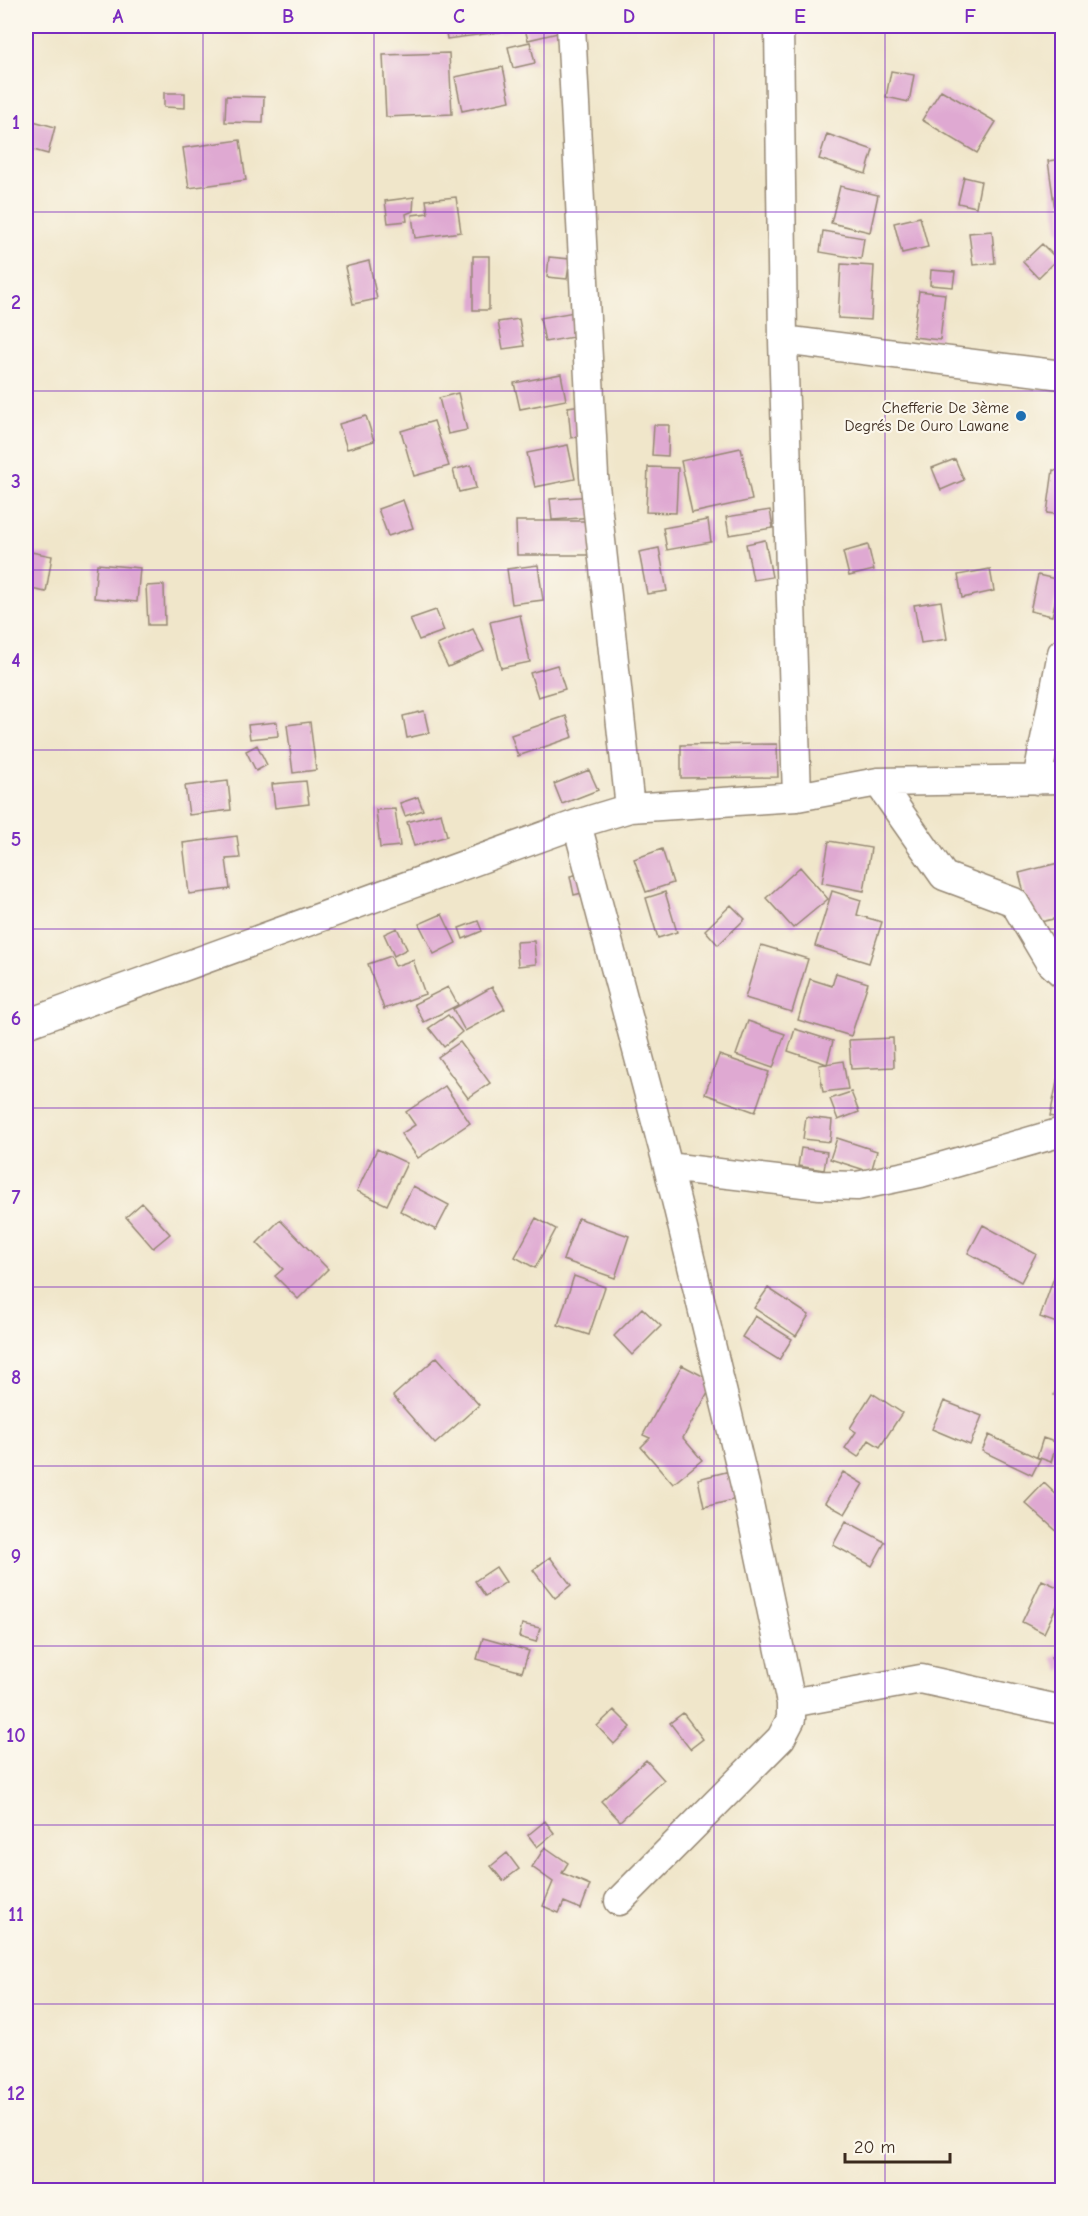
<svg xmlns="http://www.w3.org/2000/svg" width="1088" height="2216" viewBox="0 0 1088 2216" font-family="'Comic Neue',sans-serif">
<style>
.building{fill:#dfa9d2}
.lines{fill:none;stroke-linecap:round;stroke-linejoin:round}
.street-casing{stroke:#968874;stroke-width:31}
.street{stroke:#fff;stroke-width:28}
.grid{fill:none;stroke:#7b2cbf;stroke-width:1.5;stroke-opacity:0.55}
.poi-dot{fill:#1f6fb2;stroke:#fbf7ec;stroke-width:2}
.labels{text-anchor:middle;stroke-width:4.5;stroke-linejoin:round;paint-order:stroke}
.poi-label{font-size:16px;fill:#3b2a1e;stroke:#fbf7ec;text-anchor:end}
.neatline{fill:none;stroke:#7b2cbf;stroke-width:2}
.grid-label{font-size:20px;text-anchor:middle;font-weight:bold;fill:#7b2cbf}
</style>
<rect width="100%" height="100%" fill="#fbf7ec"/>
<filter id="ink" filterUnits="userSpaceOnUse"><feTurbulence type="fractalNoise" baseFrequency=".0167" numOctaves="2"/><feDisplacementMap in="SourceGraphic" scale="12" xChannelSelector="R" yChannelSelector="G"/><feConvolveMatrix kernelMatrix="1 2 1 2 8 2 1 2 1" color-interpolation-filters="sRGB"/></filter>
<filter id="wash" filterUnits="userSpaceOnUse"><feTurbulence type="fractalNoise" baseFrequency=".008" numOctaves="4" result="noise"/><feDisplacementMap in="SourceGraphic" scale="24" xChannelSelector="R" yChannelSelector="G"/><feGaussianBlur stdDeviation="1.35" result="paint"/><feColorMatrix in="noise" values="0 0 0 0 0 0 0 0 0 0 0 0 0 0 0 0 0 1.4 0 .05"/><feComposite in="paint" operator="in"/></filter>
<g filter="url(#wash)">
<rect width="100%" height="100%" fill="#f0e6ca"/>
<g id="blocks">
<!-- building -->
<path class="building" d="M445,26H521L522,29L447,39Z
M524,26H561L562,32L528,40Z
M530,42L535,63L513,68L508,47Z
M449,53L452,114L386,117L383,55Z
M503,67L510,101L462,111L455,77Z
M891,71L914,75L909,102L886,97Z
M941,90L996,122L977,153L922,120Z
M164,93H185V108L164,107Z
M226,96L264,97L263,123L225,122Z
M26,119L55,127L48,154L26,148Z
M827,134L873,150L866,174L819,159Z
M240,140L246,180L189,188L183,148Z
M1062,159V230L1058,231L1048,161Z
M964,177L981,181L976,207L958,203Z
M840,186L878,195L870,232L831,223Z
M414,197L413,211L406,214L407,221L388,223L385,201Z
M456,197L461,232L415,238L412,215L428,213L426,200Z
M920,217L928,247L902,253L894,223Z
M823,231L864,238L861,259L820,252Z
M992,231L995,263L973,265L969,233Z
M1042,244L1057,259L1038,278L1023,262Z
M473,256H489V310H473Z
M549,257L570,259L567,279L547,277Z
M369,261L377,299L353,304L345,267Z
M841,264L874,266L871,320L838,318Z
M931,270L955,272L953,287L930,285Z
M919,291L945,294L940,340L913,337Z
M574,312L579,336L545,342L540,318Z
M519,319L524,346L503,349L498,322Z
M561,374L566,400L520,409L514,383Z
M458,393L467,430L448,434L439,398Z
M581,405L585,436L571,438L568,407Z
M366,416L374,441L347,449L339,424Z
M434,421L449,466L414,476L401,431Z
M654,425H669L668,456L652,455Z
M568,445L575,479L535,487L527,453Z
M741,448L752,500L692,513L681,461Z
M955,459L964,480L941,490L932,468Z
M471,465L476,488L459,492L453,470Z
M648,467L678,468L676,513L646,512Z
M1053,470L1062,472V515L1047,513Z
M593,496L595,517L552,520L550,499Z
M403,500L413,528L388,536L378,509Z
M770,510L773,528L729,535L726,517Z
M708,520L711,542L667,550L663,528Z
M516,521H593V555H517Z
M765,540L772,577L753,580L746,544Z
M868,545L874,570L849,576L843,552Z
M659,548L667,591L647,594L639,552Z
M26,551L52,556L46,592L26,588Z
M97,564L140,568L137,602L94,598Z
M538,565L543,600L512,604L507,569Z
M990,569L994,591L962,598L958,575Z
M1038,575L1060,580L1052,616L1030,611Z
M164,585L165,625H148L146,586Z
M941,601L947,639L921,643L914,605Z
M436,610L444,631L419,640L410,619Z
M520,615L530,662L501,668L490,622Z
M473,629L484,651L448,667L437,645Z
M557,665L565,689L538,697L530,673Z
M424,711L429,733L407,738L403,716Z
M566,716L573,737L518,756L511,735Z
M277,722L278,736L250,739L248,725Z
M310,722L316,770L293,773L287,725Z
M777,744L778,777L681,778V745Z
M257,745L267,765L256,771L246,751Z
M589,770L598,790L562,804L554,784Z
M228,781L231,810L189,815L185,786Z
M306,781L309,804L275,808L272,784Z
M418,797L423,810L405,816L400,803Z
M395,809L400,846L380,848L376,810Z
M441,813L447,836L414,846L407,822Z
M237,836L240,858L226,859L230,889L189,894L183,843Z
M829,841L871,848L864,891L822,883Z
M662,849L673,883L646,892L634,859Z
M1062,862V917L1032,924L1019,873Z
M800,867L828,899L793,928L766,898Z
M589,872L593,890L574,895L570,876Z
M832,891L861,900L857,915L882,922L869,963L815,946Z
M665,892L677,932L658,938L646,898Z
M731,905L745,919L718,945L705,930Z
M442,914L456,943L434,954L419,924Z
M478,921L482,931L463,939L459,928Z
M397,928L407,949L394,956L384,934Z
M534,941L536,964L518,966L516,942Z
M761,945L808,959L792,1012L745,998Z
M391,956L395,966L413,960L425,994L384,1009L368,964Z
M836,973L868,983L851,1036L798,1020L810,979L832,986Z
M448,987L458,1005L424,1022L414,1004Z
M492,987L505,1009L465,1031L453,1009Z
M448,1015L462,1032L444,1047L429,1028Z
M748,1021L785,1034L773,1068L736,1055Z
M795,1029L833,1041L827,1064L788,1051Z
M893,1038L894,1067L851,1069L849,1040Z
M460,1042L490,1083L468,1098L438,1057Z
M719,1055L769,1072L755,1112L705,1094Z
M843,1061L848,1089L823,1092L819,1065Z
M1061,1062H1062V1119L1050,1116Z
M445,1086L470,1123L418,1158L401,1134L415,1125L406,1112Z
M851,1092L859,1112L838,1120L830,1099Z
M806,1117L832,1120L830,1142L803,1139Z
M837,1138L877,1151L871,1172L830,1159Z
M801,1148L827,1152L824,1170L798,1166Z
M377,1149L407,1163L387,1205L357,1191Z
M413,1186L449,1205L436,1230L400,1211Z
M142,1203L170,1234L153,1248L126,1217Z
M536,1218L556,1229L535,1268L515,1257Z
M578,1218L629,1236L615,1278L563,1260Z
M280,1220L328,1269L298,1299L275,1276L283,1269L257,1243Z
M983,1225L1036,1254L1021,1282L968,1253Z
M1058,1266L1062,1268V1325L1040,1317Z
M574,1276L605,1287L589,1335L558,1325Z
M768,1288L809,1315L796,1336L754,1308Z
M642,1308L661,1326L632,1355L614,1336Z
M755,1316L792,1339L779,1360L742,1337Z
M437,1357L479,1405L435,1444L393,1396Z
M682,1365L714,1382L683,1438L702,1460L673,1484L641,1447L650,1438L643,1435Z
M1062,1375V1398L1054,1395Z
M872,1393L902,1413L880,1447L869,1440L858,1457L845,1448L856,1432L850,1428Z
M944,1401L982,1416L970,1445L932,1429Z
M989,1435L1040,1459L1032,1475L982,1451Z
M1043,1438L1057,1443L1051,1462L1037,1457Z
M730,1471L737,1499L704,1507L698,1479Z
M843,1472L863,1484L845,1514L825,1503Z
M1044,1483L1062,1500V1532L1060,1534L1025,1503Z
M846,1521L885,1542L872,1566L833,1545Z
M550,1557L571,1585L555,1598L533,1570Z
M496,1567L506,1582L485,1596L475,1581Z
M1042,1580L1062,1589V1595L1044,1633L1022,1622Z
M522,1624L540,1628L536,1642L519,1637Z
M483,1638L529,1651L522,1672L477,1659Z
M1062,1651V1669L1059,1671L1051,1658Z
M614,1710L631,1727L614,1744L597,1726Z
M683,1713L703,1739L690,1749L670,1723Z
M646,1760L664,1780L620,1821L601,1801Z
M545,1821L554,1833L537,1847L528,1835Z
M545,1847L568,1863L562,1873L590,1885L581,1909L564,1902L559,1913L543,1906L553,1882L532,1867Z
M507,1853L519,1869L503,1881L491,1866Z"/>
</g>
</g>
<g filter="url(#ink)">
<use href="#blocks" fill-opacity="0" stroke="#968874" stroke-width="1.5"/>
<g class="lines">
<!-- street casing -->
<g class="street-casing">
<path id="street" d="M571,26L594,476L630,808
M779,26L783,340L797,797
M783,340L1062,375
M1037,780L1062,653
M878,782L944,876L1014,902L1049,961L1062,973
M577,824L668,1167L746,1489L791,1703V1719L781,1738L619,1901
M26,1024L577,824L630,808L797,797L878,782L1062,779
M668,1167L820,1185L857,1186L920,1173L1062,1132
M791,1703L921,1679L1062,1710"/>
</g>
<!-- street -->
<use href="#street" class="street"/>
</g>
</g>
<!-- grid -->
<path class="grid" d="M203,26V2190M374,26V2190M544,26V2190M714,26V2190M885,26V2190M26,212H1062M26,391H1062M26,570H1062M26,750H1062M26,929H1062M26,1108H1062M26,1287H1062M26,1466H1062M26,1646H1062M26,1825H1062M26,2004H1062"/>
<!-- markers -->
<circle class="poi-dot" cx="1021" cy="416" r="6"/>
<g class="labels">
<!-- poi labels -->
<g class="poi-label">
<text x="1009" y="413">Chefferie De 3ème<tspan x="1009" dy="18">Degrés De Ouro Lawane</tspan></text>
</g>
</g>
<!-- margin -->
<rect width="1088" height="2216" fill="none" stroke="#fbf7ec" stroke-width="66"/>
<!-- scale -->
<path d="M845 2153v9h105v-9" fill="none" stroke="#3b2a1e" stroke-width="3"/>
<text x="854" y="2153" font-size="18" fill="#3b2a1e" stroke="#fbf7ec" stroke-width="4.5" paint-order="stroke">20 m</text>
<rect x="33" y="33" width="1022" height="2150" class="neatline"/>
<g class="grid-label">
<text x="118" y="23">A</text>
<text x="288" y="23">B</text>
<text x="459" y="23">C</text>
<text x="629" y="23">D</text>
<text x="800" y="23">E</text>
<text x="970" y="23">F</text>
<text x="16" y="129">1</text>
<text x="16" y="309">2</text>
<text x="16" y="488">3</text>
<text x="16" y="667">4</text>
<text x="16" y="846">5</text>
<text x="16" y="1025">6</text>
<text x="16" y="1204">7</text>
<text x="16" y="1384">8</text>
<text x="16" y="1563">9</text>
<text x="16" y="1742">10</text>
<text x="16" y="1921">11</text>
<text x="16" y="2100">12</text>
</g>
</svg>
